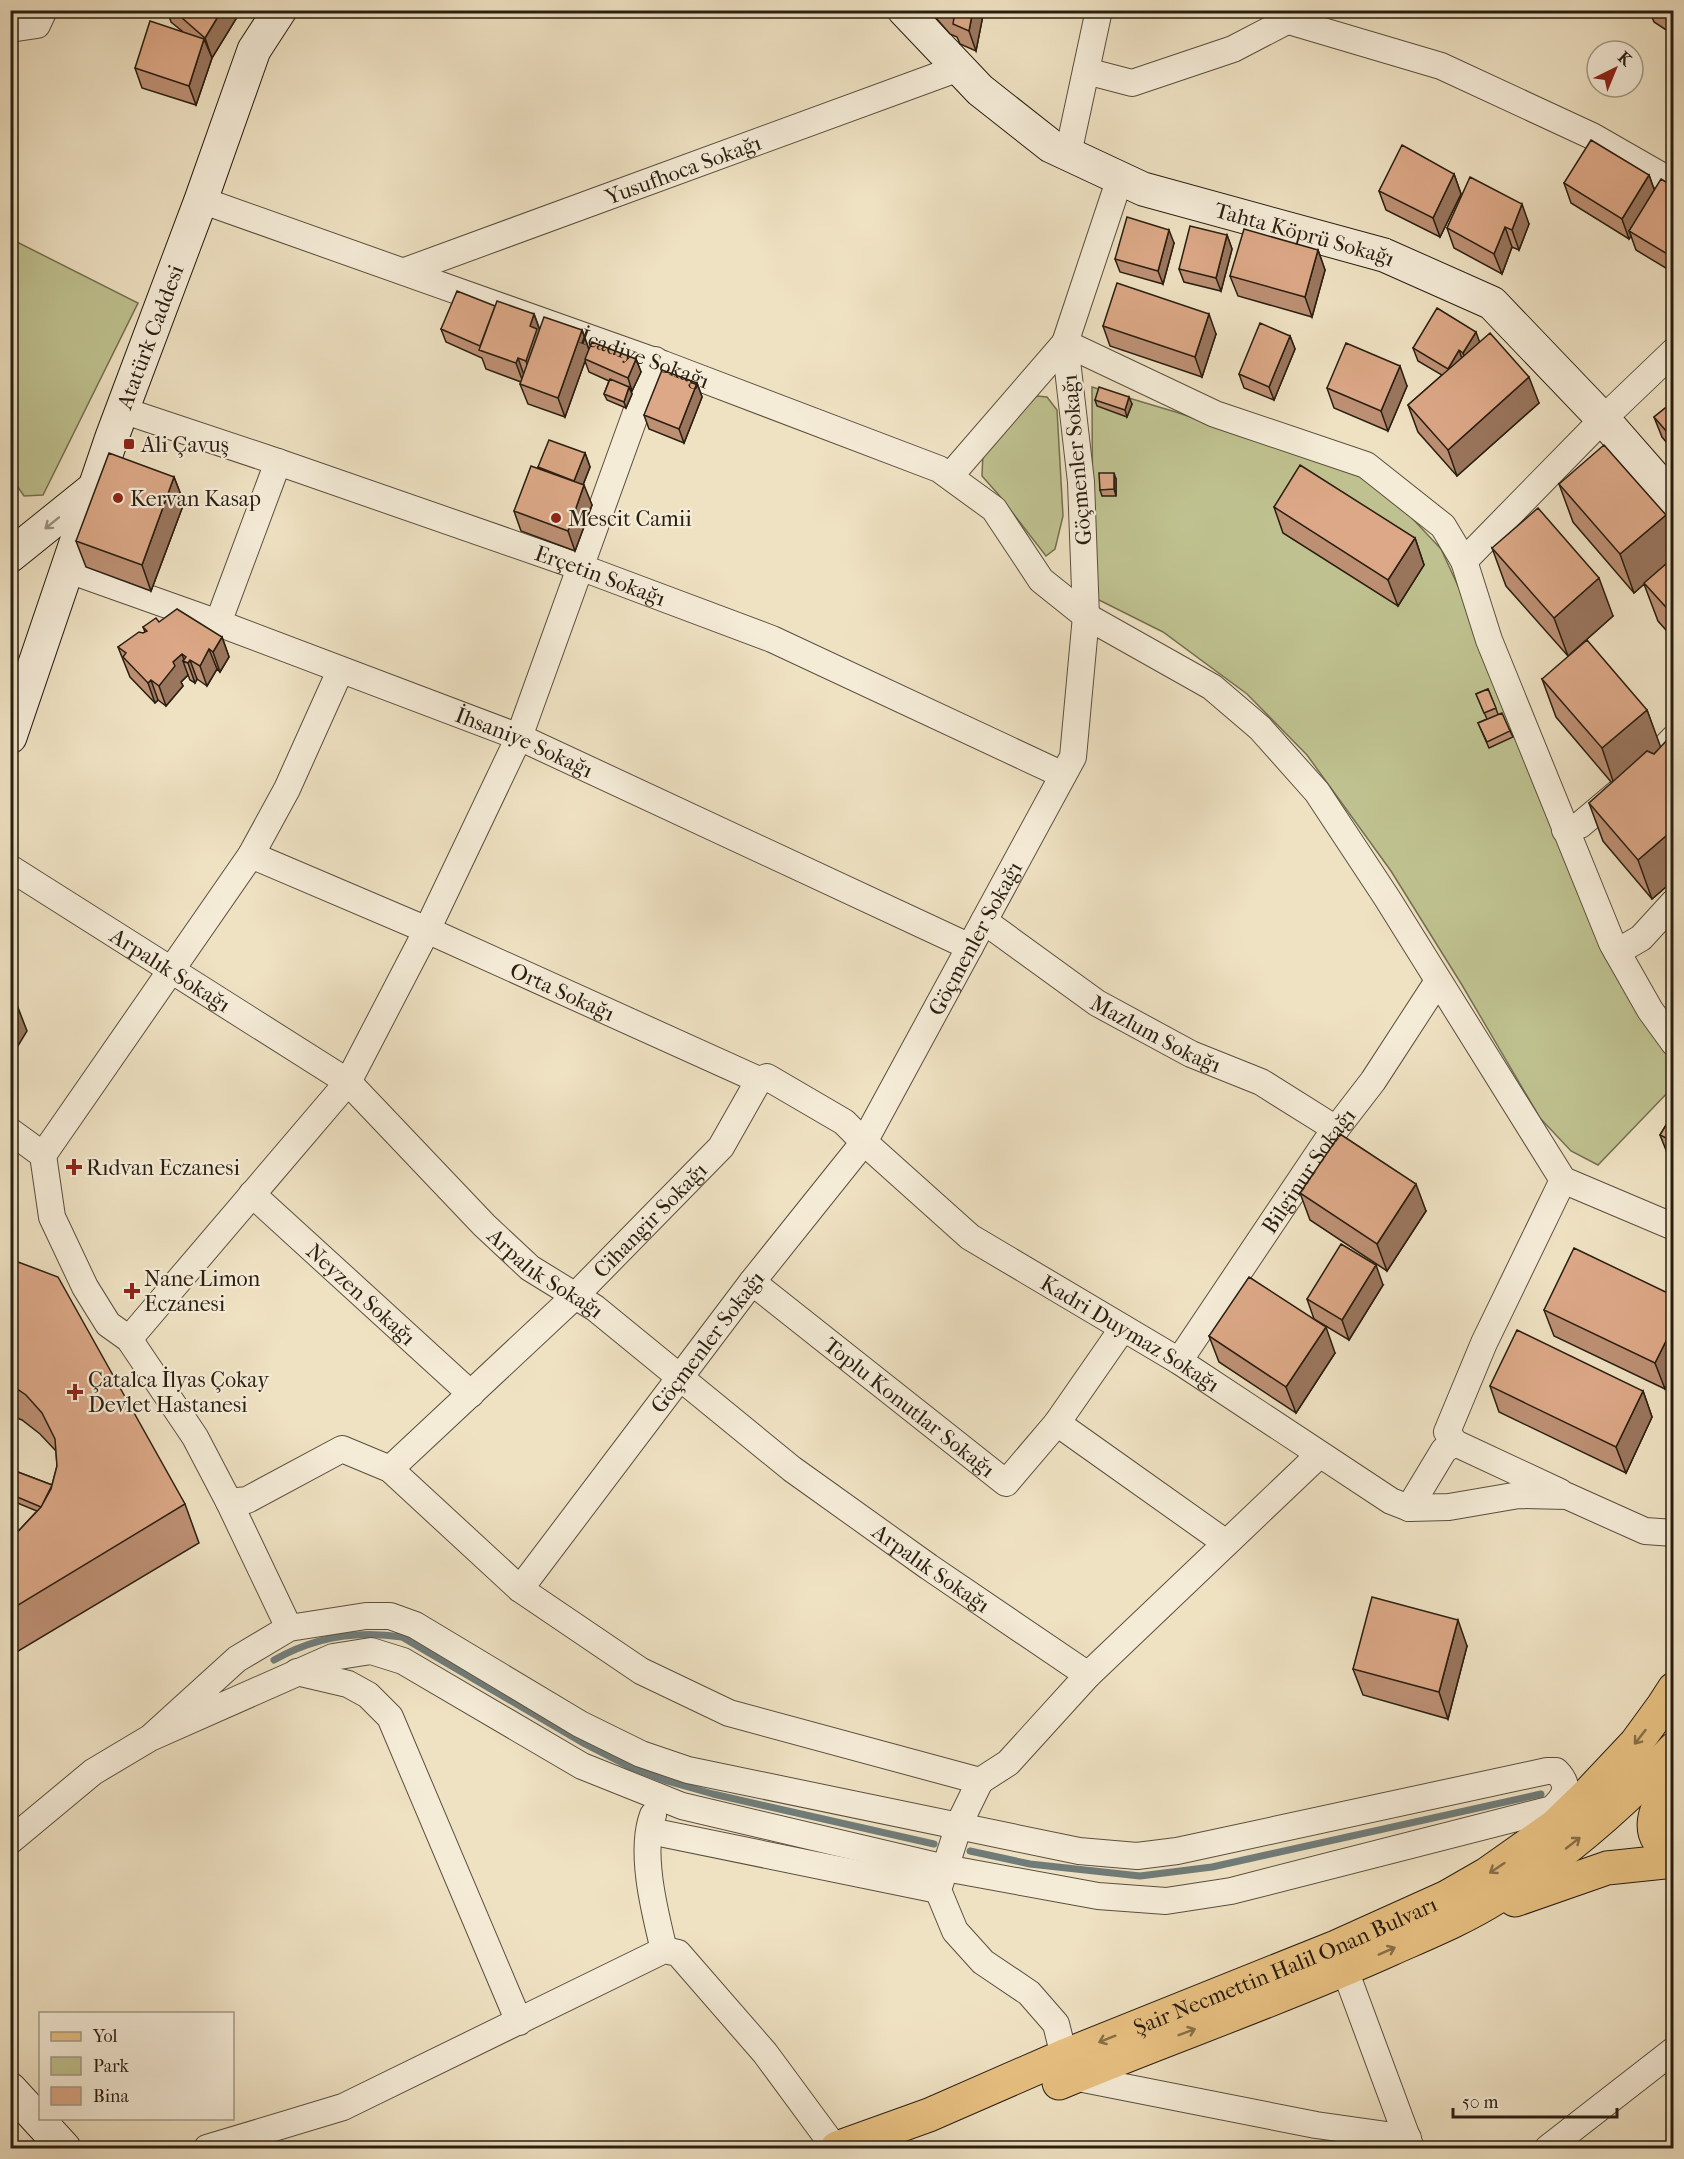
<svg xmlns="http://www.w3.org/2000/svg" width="1684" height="2159" viewBox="0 0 1684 2159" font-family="'IM FELL French Canon',serif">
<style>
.green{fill:#bfc290;stroke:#747050;stroke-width:1.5}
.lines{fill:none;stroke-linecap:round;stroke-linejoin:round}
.stream{stroke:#707c79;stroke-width:7}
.street-casing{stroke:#5a4f3e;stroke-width:28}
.secondary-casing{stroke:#291e11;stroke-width:35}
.primary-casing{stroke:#291e11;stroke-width:35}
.street{stroke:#f5ecd8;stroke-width:26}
.secondary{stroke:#f5ecd8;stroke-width:33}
.primary{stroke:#e8c182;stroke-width:33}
.wall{fill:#bd9074;stroke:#291e11;stroke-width:1.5}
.shaded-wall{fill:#9a765e;stroke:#291e11;stroke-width:1.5}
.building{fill:#dca887;stroke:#291e11;stroke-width:1.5}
.oneway{stroke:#998f7e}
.oneway2{stroke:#88704a}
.poi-dot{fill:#8f2418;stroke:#f5ecd8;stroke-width:2}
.labels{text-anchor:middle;stroke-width:4.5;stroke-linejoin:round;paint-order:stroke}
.street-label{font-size:22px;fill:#291e11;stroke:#f5ecd8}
.poi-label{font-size:22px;fill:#291e11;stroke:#f5ecd8;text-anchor:start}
</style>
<rect width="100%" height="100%" fill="#efe2c3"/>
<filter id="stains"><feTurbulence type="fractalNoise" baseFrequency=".00333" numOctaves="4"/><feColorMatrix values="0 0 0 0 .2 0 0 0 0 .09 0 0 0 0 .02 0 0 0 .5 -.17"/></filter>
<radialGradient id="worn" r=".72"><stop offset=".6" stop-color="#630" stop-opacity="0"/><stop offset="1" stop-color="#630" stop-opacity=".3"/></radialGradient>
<!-- green -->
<path class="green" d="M11,239L138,303L43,495L24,496L11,477Z
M1092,387L1179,413L1379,483L1441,549L1673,1053V1087L1598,1165L1571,1151L1540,1118L1462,985L1391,871L1307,755L1247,694L1163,632L1093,597Z
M1037,396L1047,397L1057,410L1063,516L1055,549L1046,556L998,494L982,476L983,453L1022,405Z"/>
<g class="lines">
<!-- stream -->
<path class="stream" d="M274,1660C314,1637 357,1630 402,1637L585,1744L628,1766L667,1781L713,1794L934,1844
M970,1851L1030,1864L1140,1876L1212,1867L1541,1794"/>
<!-- street casing -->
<g class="street-casing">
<g id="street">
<path d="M1289,21L1441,66L1592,136L1674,183"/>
<path d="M10,29L37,25L44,10"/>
<path d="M1086,71L1132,83L1233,49L1304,12"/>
<path d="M1068,154L1099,10"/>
<path id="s1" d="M201,200L663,364L939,469L994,509L1041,580L1086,616L1212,687L1260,728L1317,792L1387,898L1563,1180L1674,1227"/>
<path id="s2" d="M405,271L959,68"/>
<path d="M1065,343L1215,414L1366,465L1443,526L1464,561L1489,640L1612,943L1650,1010L1674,1043"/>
<path id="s3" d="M122,410L278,462L580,567L772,639L1063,775"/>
<path d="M950,476L1065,343"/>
<path d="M1464,561L1603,419L1674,351"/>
<path id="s4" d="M66,569L218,623L519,737L970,947"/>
<path d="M218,623L278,462"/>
<path d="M1645,768L1674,738"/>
<path d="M1565,830L1580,825L1618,793"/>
<path id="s5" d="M251,855L427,930L759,1080L767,1077L844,1122L864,1142L970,1237L1179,1361L1391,1501L1409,1508L1449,1507L1519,1495L1567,1496L1645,1531L1674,1533"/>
<path id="s6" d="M10,868L348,1082L484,1225L530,1268L595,1308L792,1469L929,1567L1088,1675"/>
<path id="s7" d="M984,921L1097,1003L1191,1054L1261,1082L1336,1129"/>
<path d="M1617,952L1641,938L1674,902"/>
<path d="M10,1131L43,1155L52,1217L85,1287L108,1324L129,1339L195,1437L229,1502L247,1500L342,1449L390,1469L520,1589L641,1671L729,1713L980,1781L1008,1763L1088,1675L1319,1455"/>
<path d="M43,1155L251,855L287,789L340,671"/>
<path id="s8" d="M252,1194L471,1394"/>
<path id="s9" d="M752,1282L1006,1483L1057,1423L1123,1328"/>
<path d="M129,1339L348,1082L427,930L519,737L655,360"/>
<path id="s10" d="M1179,1361L1326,1142L1373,1081L1438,981"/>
<path d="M1057,1423L1226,1543"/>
<path id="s11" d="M390,1469L575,1296L721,1147L759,1080"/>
<path d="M1560,1492L1455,1443L1447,1432L1484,1343L1563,1180"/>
<path d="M229,1502L289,1628"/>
<path d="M1409,1508L1444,1450L1455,1443"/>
<path id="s12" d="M520,1589L752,1282L864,1142L1073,757L1086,616L1081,482L1065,343L1120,178"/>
<path d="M297,1672L348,1684L368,1695L390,1717L519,2022"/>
<path d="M980,1781L960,1822L938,1890L955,1931L983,1962L1029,1993L1056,2024L1064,2056"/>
<path d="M653,1815C639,1852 655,1913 664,1950"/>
<path d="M650,1831L938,1890"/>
<path d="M10,1841L93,1772L150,1738L333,1657L371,1651L403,1661L582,1766L682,1806L945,1868L1098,1896L1166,1901L1231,1891L1552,1809C1566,1796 1571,1786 1556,1771H1547L1177,1851L1137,1856L1079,1851L688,1770L641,1754L580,1724L415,1625L390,1616H366L289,1628L237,1659L150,1738"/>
<path d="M1345,1970L1411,2148"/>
<path d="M1073,2077L1316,2125L1408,2138L1403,2148"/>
<path d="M207,2148L343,2107L664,1950L678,1953L765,2053L835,2148"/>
<path d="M1548,2148L1674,2050"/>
</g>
</g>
<!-- secondary casing -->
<g class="secondary-casing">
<g id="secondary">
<path id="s13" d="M904,10L980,90L1051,146L1143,189L1384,255L1492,303L1603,419L1674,500"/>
<path d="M10,556L93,489"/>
<path id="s14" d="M10,737L112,437L201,200L254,50L280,10"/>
<path d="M10,2089L64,2148"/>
</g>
</g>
<!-- primary casing -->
<g class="primary-casing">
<g id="primary">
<path d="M1674,1778C1659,1804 1638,1833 1674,1853"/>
<path d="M1515,1900L1607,1868L1674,1861"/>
<path d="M1059,2083C1169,2037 1283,1998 1391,1949C1427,1933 1464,1918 1497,1897C1563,1856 1621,1805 1674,1749"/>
<path id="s15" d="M837,2148L929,2115L1064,2056L1336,1947L1447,1897L1487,1874L1555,1826L1588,1794L1636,1743L1663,1706L1674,1689"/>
</g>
</g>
<!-- street -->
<use href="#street" class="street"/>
<!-- secondary -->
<use href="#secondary" class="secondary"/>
<!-- primary -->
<use href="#primary" class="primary"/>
</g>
<!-- wall -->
<path class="wall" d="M167,10H238L239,14L212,58L211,56L212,58L196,105L142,88L135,68L182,31L171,22Z
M929,10H984L976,51L960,44L957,37L950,34Z
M1649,10H1674V35L1654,22Z
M1454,174L1461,194L1440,237L1386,210L1379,191Z
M1649,175L1654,189L1674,187V273L1636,250L1631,236L1629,239L1571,203L1564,183Z
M1529,224L1519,250L1512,247L1502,274L1454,248L1447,228Z
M1227,235L1232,249L1221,291L1184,282L1179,269Z
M1174,243L1163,284L1120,272L1115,259Z
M1318,250L1325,270L1312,317L1238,296L1230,276Z
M495,306L534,314L540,330H582L589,349L636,359L641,372L632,391L631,390L632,394L626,408L607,400L604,394L609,381L589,372L585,361L565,417L528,404L520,384L521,382L486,369L482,358L446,342L441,329Z
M1103,326L1216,334L1202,377L1110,346Z
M1290,336L1295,349L1274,400L1244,388L1239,374Z
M1479,342L1539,403L1457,476L1418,432L1408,405L1442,375L1418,361L1413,348Z
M697,383L702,397L684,443L649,429L644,415Z
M1407,386L1388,431L1334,408L1327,388Z
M1095,400L1132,404L1127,417L1097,406Z
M1674,401V451L1662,437L1654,417Z
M585,453L590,467L583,485L592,505L575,551L521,531L514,511L539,469L538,467Z
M174,477L184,503L151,591L86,567L76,541Z
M1116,479V496H1102L1100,490Z
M1559,484L1666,515L1674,536V639L1658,621L1644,584L1634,593L1573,522Z
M1274,507L1415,538L1424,565L1398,606L1283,533Z
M1492,548L1613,616L1568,656L1506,586Z
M159,622L222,637L229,657L220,672L217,669L207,686L197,679L195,683L190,680L188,675L181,682L183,686L166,706L158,700L155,703L130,677L118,647L145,632L143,627Z
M1542,679L1647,710L1660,747L1674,748V880L1652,899L1603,841L1589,803L1612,783L1556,717Z
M1488,689L1498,714L1510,731L1513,737L1489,748L1478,723L1487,719L1476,694Z
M1674,1112V1158L1668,1155L1660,1135Z
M1300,1193L1426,1211L1387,1271L1310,1220Z
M10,1259L185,1504L199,1543L10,1656V1540L37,1511L10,1500V1469L52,1485L57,1466L56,1451L40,1434L22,1420L10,1415Z
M1383,1285L1349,1340L1314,1319L1307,1299Z
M1674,1296V1371L1665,1389L1554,1336L1544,1310Z
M1209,1336L1335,1353L1296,1413L1219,1362Z
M1490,1386L1643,1391L1652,1417L1626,1473L1499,1412Z
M1467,1646L1448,1719L1363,1695L1353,1669Z"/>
<!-- shaded-wall -->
<path class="shaded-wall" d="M222,10H238L239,14L212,58L205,38Z
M244,10H251L246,16Z
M973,10H984L976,51L969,31Z
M204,39L212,58L196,105L189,86Z
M1454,174L1461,194L1440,237L1433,218Z
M1649,175L1656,195L1629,231L1631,236L1629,239L1622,219Z
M1522,204L1529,224L1519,250L1512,230Z
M1505,227L1512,247L1502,274L1494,254Z
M1169,230L1174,243L1163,284L1158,271Z
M1227,235L1232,249L1221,291L1216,278Z
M1318,250L1325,270L1312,317L1305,297Z
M534,314L541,334L533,381L526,361L530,326Z
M1209,314L1216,334L1202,377L1195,357Z
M582,330L589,350L565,417L558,398Z
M1476,332L1481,346L1468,367L1463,353Z
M1290,336L1295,349L1274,400L1269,387Z
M1459,350L1464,364L1452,382L1448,369Z
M518,358L525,378L523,382L516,363Z
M636,359L641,372L632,391L628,378Z
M1400,366L1407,386L1388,431L1381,411Z
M1529,377L1539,403L1457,476L1448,450Z
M697,383L702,397L684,443L679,429Z
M629,387L632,394L626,408L624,402Z
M1129,397L1132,404L1127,417L1125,410Z
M585,453L590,467L579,495L574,481Z
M1114,473L1116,479V496L1114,489Z
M174,477L184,503L151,591L142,565Z
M584,485L592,505L575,551L568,531Z
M1666,515L1674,536V558L1634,593L1620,554Z
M1415,538L1424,565L1398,606L1388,580Z
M1599,578L1613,616L1568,656L1554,618Z
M222,637L229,657L220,672L213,652Z
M209,649L217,669L207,686L200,666Z
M182,654L185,662L183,661L188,675L181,682L183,686L166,706L159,686L173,662Z
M190,660L197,679L195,683L188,663Z
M151,680L158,700L155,703L148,683Z
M1647,710L1661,748L1615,787L1602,748Z
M1674,829V880L1652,899L1638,860Z
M17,1005L27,1031L10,1059V1017Z
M1416,1184L1426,1211L1387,1271L1377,1244Z
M1376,1265L1383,1285L1349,1340L1342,1320Z
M1674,1325V1371L1665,1389L1655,1363Z
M1326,1327L1335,1353L1296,1413L1286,1387Z
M1643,1391L1652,1417L1626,1473L1616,1447Z
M10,1423L17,1440L10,1454Z
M1458,1620L1467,1646L1448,1719L1439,1692Z"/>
<!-- building -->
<path class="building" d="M173,10H222L205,38Z
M940,10H973L969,31L953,24L954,18L943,14Z
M1659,10H1674V20Z
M150,21L204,39L189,86L135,68Z
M1591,140L1649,175L1622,219L1564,183Z
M1402,145L1454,174L1433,218L1379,191Z
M1470,177L1522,204L1512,230L1505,227L1494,254L1447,228Z
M1661,179L1674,187V258L1629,231Z
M1127,217L1169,230L1158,271L1115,259Z
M1190,226L1227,235L1216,278L1179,269Z
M1244,229L1318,250L1305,297L1230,276Z
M1117,283L1209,314L1195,357L1103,326Z
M457,291L495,306L480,346L441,329Z
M497,301L534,314L530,326L537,329L526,361L518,358L516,363L479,350Z
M1437,308L1476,332L1463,353L1459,350L1448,369L1413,348Z
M544,317L582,330L558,398L520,384Z
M1260,323L1290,336L1269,387L1239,374Z
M1490,333L1529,377L1448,450L1408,405Z
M592,342L636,359L628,378L585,359Z
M1346,343L1400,366L1381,411L1327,388Z
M662,370L697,383L679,429L644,415Z
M610,379L629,387L624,402L604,394Z
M1099,387L1129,397L1125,410L1095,400Z
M1674,401V440L1654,417Z
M549,440L585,453L574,481L538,467Z
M1604,445L1666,515L1620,554L1559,484Z
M109,453L174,477L142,565L76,541Z
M1300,465L1415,538L1388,580L1274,507Z
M531,466L584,485L568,531L514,511Z
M1099,473H1114V489L1100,490Z
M1538,508L1599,578L1554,618L1492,548Z
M1674,557V616L1644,583Z
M177,609L222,637L213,652L209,649L200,666L190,660L188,663L183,661L186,657L182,654L173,662L175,666L159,686L151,680L148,683L123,657L126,653L118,647L139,632L143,633L147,631L143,627L156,618L159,622Z
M1587,640L1647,710L1602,748L1542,679Z
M1488,689L1496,708L1484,713L1476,694Z
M1502,713L1510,731L1487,742L1478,723Z
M1668,739L1674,748V829L1638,860L1589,803L1647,751L1654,754Z
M10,1000L17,1005L10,1017Z
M1674,1112V1142L1660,1135Z
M1340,1134L1416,1184L1377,1244L1300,1193Z
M1341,1244L1376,1265L1342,1320L1307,1299Z
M1574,1248L1674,1296V1325L1655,1363L1544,1310Z
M10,1259L58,1277L185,1504L10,1610V1540L41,1507L51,1489L57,1466L55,1439L42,1413L26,1395L10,1384Z
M1249,1277L1326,1327L1286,1387L1209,1336Z
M1517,1330L1643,1391L1616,1447L1490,1386Z
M10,1469L52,1485L41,1507L10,1494Z
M1372,1597L1458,1620L1439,1692L1353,1669Z"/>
<!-- one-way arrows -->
<defs><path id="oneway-shaft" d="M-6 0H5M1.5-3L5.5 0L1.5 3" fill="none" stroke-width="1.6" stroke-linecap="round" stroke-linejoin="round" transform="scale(1.5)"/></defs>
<use class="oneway" href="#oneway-shaft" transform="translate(52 523) rotate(141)"/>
<g class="oneway2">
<use href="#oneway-shaft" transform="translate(1640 1737) rotate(128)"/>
<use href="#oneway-shaft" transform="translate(1573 1843) rotate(-38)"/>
<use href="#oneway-shaft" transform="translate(1497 1868) rotate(146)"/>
<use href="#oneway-shaft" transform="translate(1387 1951) rotate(-24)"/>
<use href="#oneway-shaft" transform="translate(1187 2032) rotate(-21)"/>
<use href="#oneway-shaft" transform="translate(1107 2039) rotate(158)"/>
</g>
<!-- markers -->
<g class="poi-dot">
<rect x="123" y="438" width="12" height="12" rx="3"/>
<circle cx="118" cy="498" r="6"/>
<circle cx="556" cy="518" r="6"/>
<path d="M71 1158h6v6h6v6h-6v6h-6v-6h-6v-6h6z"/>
<path d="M129 1282h6v6h6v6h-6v6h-6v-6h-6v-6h6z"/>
<path d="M72 1383h6v6h6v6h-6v6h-6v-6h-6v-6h6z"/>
</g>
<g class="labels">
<!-- street labels -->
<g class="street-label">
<text dy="8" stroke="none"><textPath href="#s2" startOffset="296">Yusufhoca Sokağı</textPath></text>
<text dy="8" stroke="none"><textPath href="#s13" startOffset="470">Tahta Köprü Sokağı</textPath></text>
<text dy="8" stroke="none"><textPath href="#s14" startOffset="424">Atatürk Caddesi</textPath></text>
<text dy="8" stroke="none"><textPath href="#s1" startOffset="471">İcadiye Sokağı</textPath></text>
<text transform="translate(1076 460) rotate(-95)" y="8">Göçmenler Sokağı</text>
<text dy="8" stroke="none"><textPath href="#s3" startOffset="506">Erçetin Sokağı</textPath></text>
<text dy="8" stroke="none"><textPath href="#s4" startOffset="490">İhsaniye Sokağı</textPath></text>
<text dy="8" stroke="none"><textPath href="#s12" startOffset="796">Göçmenler Sokağı</textPath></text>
<text dy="8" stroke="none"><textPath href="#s6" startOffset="190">Arpalık Sokağı</textPath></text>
<text dy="8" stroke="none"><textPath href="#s5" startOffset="340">Orta Sokağı</textPath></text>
<text dy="8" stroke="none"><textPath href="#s7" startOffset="206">Mazlum Sokağı</textPath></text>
<text dy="8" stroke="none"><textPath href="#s10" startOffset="230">Bilginur Sokağı</textPath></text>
<text dy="8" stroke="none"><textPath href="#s11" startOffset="360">Cihangir Sokağı</textPath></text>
<text dy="8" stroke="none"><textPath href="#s6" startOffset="676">Arpalık Sokağı</textPath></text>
<text dy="8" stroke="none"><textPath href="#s8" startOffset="148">Neyzen Sokağı</textPath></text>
<text dy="8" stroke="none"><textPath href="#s5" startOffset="1011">Kadri Duymaz Sokağı</textPath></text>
<text dy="8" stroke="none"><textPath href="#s12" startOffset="310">Göçmenler Sokağı</textPath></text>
<text dy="8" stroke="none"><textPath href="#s9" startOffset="201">Toplu Konutlar Sokağı</textPath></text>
<text dy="8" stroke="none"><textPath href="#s6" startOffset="1162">Arpalık Sokağı</textPath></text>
<text dy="8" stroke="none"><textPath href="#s15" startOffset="484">Şair Necmettin Halil Onan Bulvarı</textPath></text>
</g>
<!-- poi labels -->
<g class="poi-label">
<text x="141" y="452">Ali Çavuş</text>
<text x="130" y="506">Kervan Kasap</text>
<text x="568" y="526">Mescit Camii</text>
<text x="86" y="1175">Rıdvan Eczanesi</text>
<text x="144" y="1286">Nane Limon<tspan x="144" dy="25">Eczanesi</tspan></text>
<text x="88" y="1387">Çatalca İlyas Çokay<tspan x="88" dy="25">Devlet Hastanesi</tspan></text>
</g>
</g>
<!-- margin -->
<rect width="1684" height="2159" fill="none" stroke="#efe2c3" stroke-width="36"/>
<rect x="12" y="12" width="1660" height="2135" fill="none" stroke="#291e11" stroke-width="3"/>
<rect x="18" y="18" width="1648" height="2123" fill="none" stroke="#291e11" stroke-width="1.5"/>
<!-- legend -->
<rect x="39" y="2012" width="195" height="108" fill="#f5ecd8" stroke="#a39a88" stroke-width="1.5"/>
<rect x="51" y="2032" width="30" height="9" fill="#e8c182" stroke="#a39a88" stroke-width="1.5"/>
<text x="93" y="2042" font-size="18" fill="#291e11">Yol</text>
<rect x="51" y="2057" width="30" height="18" fill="#bfc290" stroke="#a39a88" stroke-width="1.5"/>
<text x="93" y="2072" font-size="18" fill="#291e11">Park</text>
<rect x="51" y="2087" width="30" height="18" fill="#dca887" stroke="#a39a88" stroke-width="1.5"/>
<text x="93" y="2102" font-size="18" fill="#291e11">Bina</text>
<!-- north arrow -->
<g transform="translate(1615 69) rotate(43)"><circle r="28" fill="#f5ecd8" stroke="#a39a88" stroke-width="1.5"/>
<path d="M0-4.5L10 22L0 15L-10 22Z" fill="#8f2418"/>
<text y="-9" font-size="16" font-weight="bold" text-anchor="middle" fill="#291e11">K</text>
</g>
<!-- scale -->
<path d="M1453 2108v9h164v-9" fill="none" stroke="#291e11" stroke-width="3"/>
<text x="1462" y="2108" font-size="18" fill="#291e11" stroke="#f5ecd8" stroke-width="4.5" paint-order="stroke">50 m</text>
<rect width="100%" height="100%" filter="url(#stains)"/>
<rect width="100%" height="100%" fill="url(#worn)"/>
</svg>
